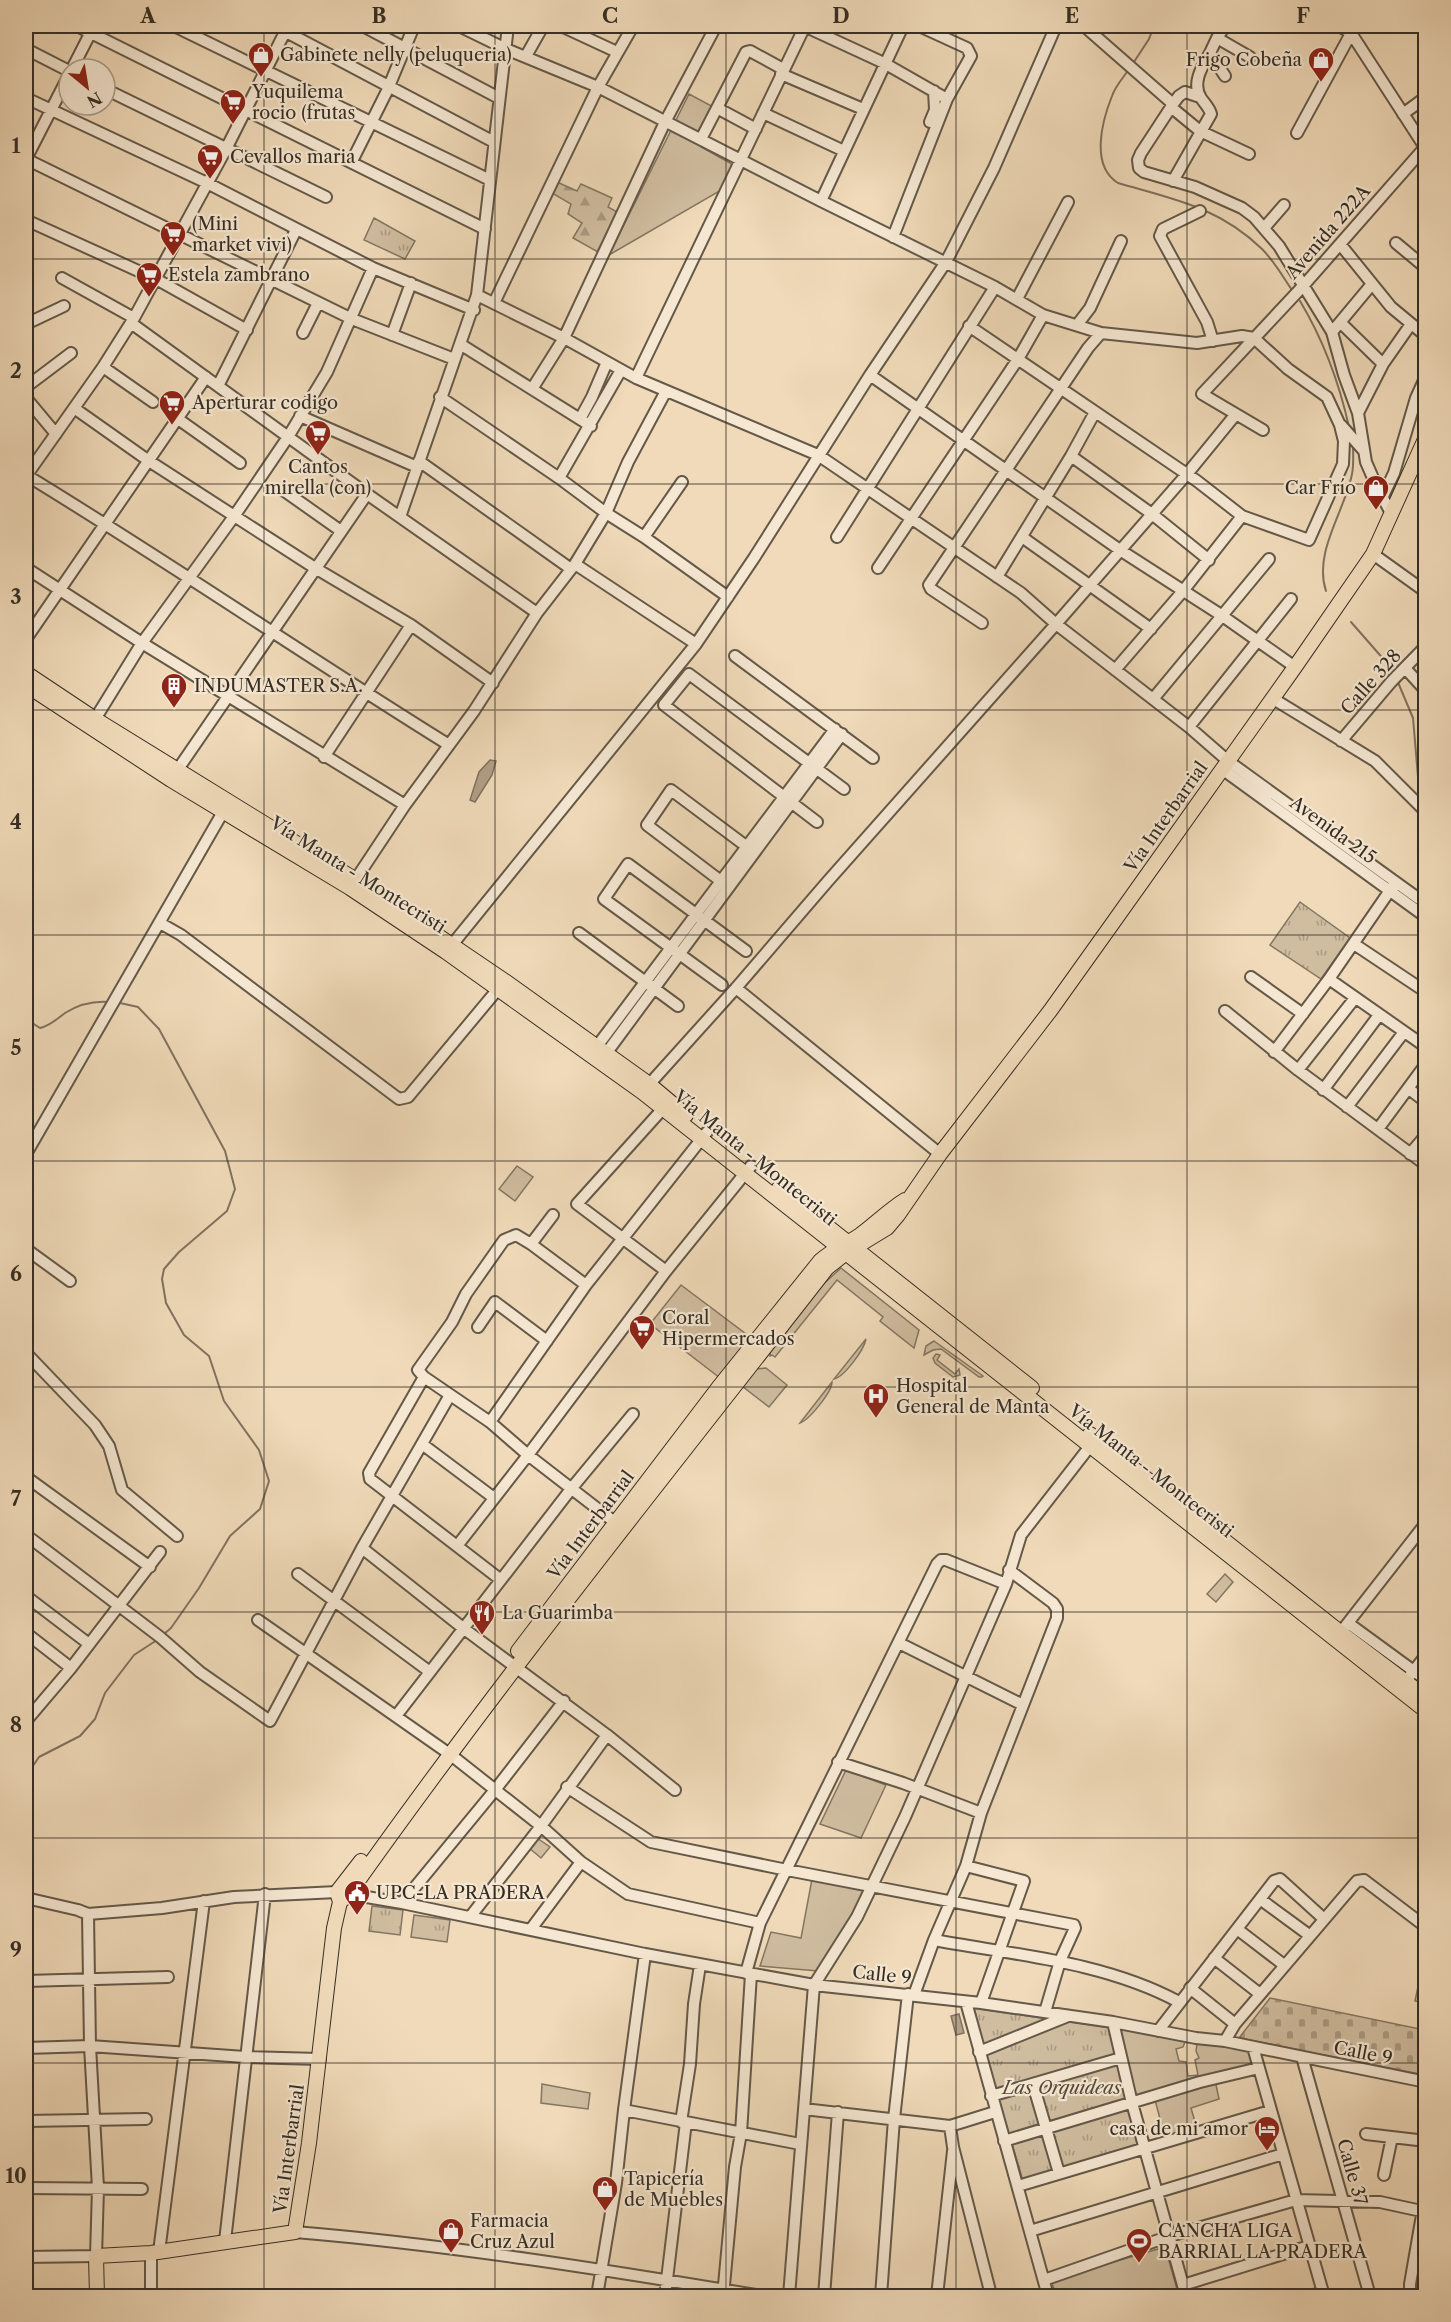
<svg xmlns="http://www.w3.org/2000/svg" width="1451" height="2322" viewBox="0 0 1451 2322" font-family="'Libre Caslon Text',serif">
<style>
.grass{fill:#d0bda0;stroke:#837662;stroke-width:1.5;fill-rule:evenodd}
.forest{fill:url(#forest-firs);stroke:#837662;stroke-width:1.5}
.cemetery{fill:url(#cemetery-stones);stroke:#837662;stroke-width:1.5}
.park{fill:url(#park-tufts);stroke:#837662;stroke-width:1.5}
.water{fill:#b1a086;stroke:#80725f;stroke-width:1.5}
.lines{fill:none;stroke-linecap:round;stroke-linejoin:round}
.stream{stroke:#80725f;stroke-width:2}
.minor-casing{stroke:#645949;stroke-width:14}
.major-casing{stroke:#362e24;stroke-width:16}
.minor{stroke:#f5e7d2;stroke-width:10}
.major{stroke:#f0dab9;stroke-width:14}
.grid{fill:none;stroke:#362e24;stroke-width:1.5;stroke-opacity:0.55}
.labels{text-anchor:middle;stroke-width:4.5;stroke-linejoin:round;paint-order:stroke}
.poi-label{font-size:18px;fill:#362e24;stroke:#f5e7d2;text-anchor:start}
.street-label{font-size:18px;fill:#362e24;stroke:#f5e7d2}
.park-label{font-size:18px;font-style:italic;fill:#554b3d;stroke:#f5e7d2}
.neatline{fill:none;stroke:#362e24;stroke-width:2}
.grid-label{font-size:20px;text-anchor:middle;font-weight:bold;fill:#362e24}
</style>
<defs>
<pattern id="forest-firs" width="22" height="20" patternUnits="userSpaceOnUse" patternTransform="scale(1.5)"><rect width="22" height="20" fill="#d0bda0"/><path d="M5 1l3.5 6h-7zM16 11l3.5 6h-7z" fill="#aa9a82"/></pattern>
<pattern id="cemetery-stones" width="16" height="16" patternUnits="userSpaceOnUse" patternTransform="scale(1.5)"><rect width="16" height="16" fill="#d0bda0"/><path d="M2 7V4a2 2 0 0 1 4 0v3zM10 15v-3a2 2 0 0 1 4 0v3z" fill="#aa9a82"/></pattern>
<pattern id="park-tufts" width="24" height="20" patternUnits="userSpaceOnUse" patternTransform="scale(1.5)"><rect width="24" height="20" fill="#d0bda0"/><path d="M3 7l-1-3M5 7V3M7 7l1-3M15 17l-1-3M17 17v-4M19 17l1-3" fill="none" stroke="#aa9a82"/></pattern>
</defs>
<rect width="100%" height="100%" fill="#f0dab9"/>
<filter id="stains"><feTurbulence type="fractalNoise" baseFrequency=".00333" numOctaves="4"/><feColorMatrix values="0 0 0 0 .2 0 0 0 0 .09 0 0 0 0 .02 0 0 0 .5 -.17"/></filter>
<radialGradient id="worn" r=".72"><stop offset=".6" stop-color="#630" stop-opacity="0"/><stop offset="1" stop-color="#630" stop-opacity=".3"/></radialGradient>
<!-- grass -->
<path class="grass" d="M689,94L719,110L701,147L739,168L730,185L609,255Z
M517,1166L533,1177L515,1201L499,1189Z
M841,1268L919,1330L914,1348L880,1321L883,1317L837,1280L775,1357L772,1355L770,1356V1350L820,1287Z
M681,1285L750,1337L720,1378L650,1324Z
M866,1339C864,1350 844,1377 834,1379Z
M934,1341L983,1376L982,1377H979L941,1349L933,1350L924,1355L926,1346Z
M936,1354L940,1355L937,1360L955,1374L959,1369L960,1375L953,1377L935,1363L933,1358Z
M766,1368L787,1385L769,1407L742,1386L755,1369Z
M832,1382C832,1392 809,1420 800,1423Z
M1225,1574L1233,1582L1216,1602L1207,1594Z
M846,1770L886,1785L861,1838L820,1824Z
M812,1879L864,1891L851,1919L818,1971L760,1966L771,1932L801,1938Z
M1114,2026L1251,2047L1258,2065L1132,2097ZM1185,2042L1197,2044L1196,2051L1199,2058L1195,2060L1198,2075L1188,2076L1186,2062L1179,2061L1176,2049L1183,2047Z
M1215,2080L1219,2099L1191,2108L1198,2132L1166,2141L1155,2100Z
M542,2084L590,2093L588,2109L541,2103Z
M1165,2247L1179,2296H1056L1051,2280Z"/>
<!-- forest -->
<path class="forest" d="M557,182L577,191L581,184L612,198L608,207L626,217L605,256L573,238L582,223L568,214L571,204L552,193Z
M537,1838L550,1847L541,1858L529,1848Z"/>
<!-- cemetery -->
<path class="cemetery" d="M1270,1998L1425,2030V2075L1239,2038Z"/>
<!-- park -->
<path class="park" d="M374,218L415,241L405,259L364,240Z
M1300,902L1350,938L1321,979L1270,945Z
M372,1906L403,1910L400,1935L369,1931Z
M414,1915L450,1920L447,1942L411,1937Z
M1425,1954V2003L1415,2001Z
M972,2008L1111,2028L1143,2144L1023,2181Z"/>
<!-- water -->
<path class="water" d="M490,760L496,761L492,775L475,802L470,800L479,772Z
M959,2014L964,2033L956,2035L951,2016Z"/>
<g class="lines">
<!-- stream -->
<path class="stream" d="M1132,65L1149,39L1154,26
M1127,72C1122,79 1115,87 1112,96C1102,121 1090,166 1118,183C1173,199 1219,207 1262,249C1274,261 1283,277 1292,290
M1300,301C1324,341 1339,382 1349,427
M1326,591C1313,552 1345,511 1352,474C1354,464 1353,455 1353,445
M1351,622L1386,662L1394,675
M1397,680L1413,718L1419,789L1426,801
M120,1003L138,1007L159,1029L225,1151L235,1189L227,1211L179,1252L164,1269L162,1279L166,1303L184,1335L209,1356L224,1401L259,1450L269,1481L260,1509L230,1536L199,1588L171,1628L164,1634
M26,1019L40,1028C50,1026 57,1019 65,1013C78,1005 93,1001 108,1002
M26,1776L39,1757L80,1736L95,1719L105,1693L134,1655L157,1640"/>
<!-- minor casing -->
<g class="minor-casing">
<path id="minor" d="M77,26L485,229
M174,26L490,180
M275,26L494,142
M363,26L499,98
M459,26L506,49L598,87L821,201L995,287L1043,315L1101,333L1197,343L1242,336L1254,338L1288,369L1327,397L1340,425L1344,441L1343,464L1309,540L1242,516L1197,481L969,326
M561,26L617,52
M804,26L884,63L947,99
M1084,26L1173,104L1141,153L1138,160L1139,168L1144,172L1195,187L1242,208L1254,217L1279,246L1332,332L1344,375L1358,413L1366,462L1376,485L1391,513
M1225,26L1217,38L1250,57
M1339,26L1351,33L1426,149
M1217,38L1210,53L1225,76
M26,49L69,71
M526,56L543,26
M72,69L94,26
M781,74L863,109
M105,89L326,197
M26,98L207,183L373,268L474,310
M1173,104L1179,96L1185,92L1200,97
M1171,107L1200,131L1249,154
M717,108L756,129
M763,113L844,151
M1403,114L1426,97
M930,122L935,110L934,91
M1297,133L1355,26
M701,139L746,52L750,51L783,69
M26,159L352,319L454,359
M26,159L69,75
M352,161L387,91L414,26
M1173,181L1211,114C1209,107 1204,103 1201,98C1191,83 1203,65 1210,53
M821,201L903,26
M1200,211L1163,229L1160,236L1207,322L1213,341
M26,220L156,279L247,330
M1264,228L1284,205
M893,237L947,99L971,56L967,48L919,26
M1396,243L1426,268
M1340,244L1391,307L1426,336
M62,278L134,318
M477,295L564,338L636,378L818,455L1021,593L1056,624L1189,727L1228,761L1426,904
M1017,299L1068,202
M494,303L598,87L633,26
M131,323L367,494L537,613
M1341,323L1383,364
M26,324L64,306
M1077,325L1090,308L1121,241
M1332,332L1372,284
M303,333L318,303
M392,335L411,283
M460,344L591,426
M103,367L153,402
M870,375L1120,550L1221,615L1295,667
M636,378L805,26
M218,386L296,230
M26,387L71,353
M532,389L564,338L665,122L716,26
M440,397L559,478L606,513L644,537L728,597
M26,398L56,434
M74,408L149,461L315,568L411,625L493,683
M1358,413L1383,364L1411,324
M300,416L417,467
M178,419L240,463
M580,419L592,397L607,362
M1341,425L1364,451
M1263,430L1202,394L1304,285L1426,146
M1071,456L1095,412
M419,461L571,569
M26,475C169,562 307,657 449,745
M26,476L103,367L134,318L226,149L288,26
M559,478L621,370
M283,490L341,531
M1382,498L1394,473L1416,398L1426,376
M400,517L477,295L508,26
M644,537L682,482
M837,537L995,287
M1022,537L1151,629
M1373,554L1426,592
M575,564L696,644
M26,568L142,643L405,805
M878,568L1018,359L1043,315
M997,577L1071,456L1152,514L1209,560
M982,623L931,589L929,585L1088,348L1101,333
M26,639L206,377
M735,656L873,758
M1405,668L1426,691
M1115,670L1183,591L1242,516
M1272,698L1375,761L1426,812
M1153,699L1269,559
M92,724L142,643L235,515L288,437L327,372L373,268
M1189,727L1291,599
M1341,741L1391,682L1426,646
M324,757L411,625
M1222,769L1426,917
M174,775L367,494
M817,822L664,705L689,674L844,789
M352,885L405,805L474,711L537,613L575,564L606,513L628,462L666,391
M726,885L647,825L671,790L750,849
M160,923L181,935L399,1099L408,1097L503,983
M579,933L678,1006
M1354,944L1426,992
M447,951L696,644L754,558L870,375L946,262L994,168L1056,26
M1251,977L1303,1014
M1329,979L1426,1047
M722,985L604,899L628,864L746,951
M736,988L940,1154
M1225,1011L1298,1070L1426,1165
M1274,1052L1329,979L1393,886
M592,1053L835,729
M602,1059L842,734
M1298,1070L1355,998
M645,1089L736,988L828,881L1056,624L1187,474L1236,414
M1409,1089L1426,1102
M1323,1090L1379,1015
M1347,1107L1404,1032
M1378,1129L1426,1064
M26,1154L227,805
M1410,1154L1426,1135
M531,1244L553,1215
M26,1249L70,1281
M666,1271L577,1204L668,1103
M478,1327L495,1302L547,1341
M26,1353L95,1425L109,1446L122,1490L177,1536
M424,1377L369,1473L370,1479L501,1580
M490,1422L424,1377L418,1370L452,1322L466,1294L504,1240L516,1235L531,1244L586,1285
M422,1444L494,1498
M26,1477L150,1567
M621,1527L528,1455L490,1422L586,1285L707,1132
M26,1535L160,1637L200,1672L270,1721L362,1548L450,1395
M457,1546L528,1455L666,1271L751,1166
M362,1548L463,1628L607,1735L675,1790
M298,1574L430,1672
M26,1596L89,1644
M258,1620L451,1755L541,1826L581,1862L628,1894L760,1923
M1348,1623L1426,1680
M26,1633L71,1668
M1337,1637L1426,1523
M899,1643L1023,1705
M1409,1677L1426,1655
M396,1716L571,1489L633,1414
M26,1721L71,1668L160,1552
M838,1762L903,1783L981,1813
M567,1787L651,1842L787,1870L1074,1925L1075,1928L1060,1961L1045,2012
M966,1866L1024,1881L981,2003
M26,1898L78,1910L88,1914L162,1908L234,1897L337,1892L402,1903L645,1954L814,1985L981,2003L1113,2022L1196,2038L1225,2041L1426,2082
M1260,1899L1309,1935
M402,1903L495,1790L564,1701
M470,1917L541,1826L607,1735
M531,1929L581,1862
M1237,1929L1284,1965
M934,1940C1016,1955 1105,1962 1179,2002
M1214,1958L1260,1994
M746,1973L760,1923L937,1564L941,1560H946L1006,1584
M26,1981L168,1977
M1190,1988L1235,2024
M914,1995L934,1940L966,1866L981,1813L1057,1618V1609L1053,1603L1009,1570
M966,2002L1048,2296
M1113,2022L1132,2103L1186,2296
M1158,2031L1274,1881L1280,1879L1324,1919
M1225,2041L1235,2024L1357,1881L1364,1880L1426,1927
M1253,2047L1324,2296
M26,2048L90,2046L245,2057L320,2059
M979,2052L1068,2016
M1302,2057L1370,2296
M1033,2084L1059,2173
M991,2096L1121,2058
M804,2109L950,2126L995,2112
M624,2110L800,2144
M26,2121L146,2119
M681,2122L690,2064L694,2004L700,1965
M950,2126L953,2147L990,2291L989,2296
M1366,2134L1426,2141
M1004,2141L1200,2082L1259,2068
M1384,2175L1392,2137
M1018,2186L1270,2111
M26,2188L142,2189
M1030,2231L1283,2154
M295,2232C451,2245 607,2270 762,2296
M225,2241L265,1894
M159,2252L204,1901
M151,2253V2296
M26,2257L96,2256L98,2188L90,2046L88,1914
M1044,2280L1170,2236L1296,2200L1380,2202L1426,2212
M1183,2285L1309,2246
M597,2296L616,2183L624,2110L645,1954
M665,2296L686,2122
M723,2296L735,2167L741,2133L751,1974
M789,2296L814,1985L857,1917L905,1817L1006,1584L1021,1535L1094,1441
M824,2296L838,2112
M881,2296L894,2119L908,1994
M937,2296L953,2151
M1310,2296L1323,2292
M1410,2296V2284L1426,2192"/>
</g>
<!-- major casing -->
<g class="major-casing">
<path id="major" d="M26,673L95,719L356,880L505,981L649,1084L686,1115
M26,685L171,780L350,888L446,952L642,1092L1426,1711
M779,1188L1032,1388
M1090,1434L1340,1632L1426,1697
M518,1651L718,1388L820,1261C832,1250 847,1244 860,1235C875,1224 889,1210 905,1200
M340,1902L337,1892L361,1861
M97,2296L96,2256L151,2253L295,2232L309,2143L334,1928L340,1902L348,1895C500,1680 666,1475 827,1268L846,1253L887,1228L898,1215L940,1154L1050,1011L1110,927L1295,667L1373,554L1426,437"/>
</g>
<!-- minor -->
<use href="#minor" class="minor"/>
<!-- major -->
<use href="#major" class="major"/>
</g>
<!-- grid -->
<path class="grid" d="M264,26V2296M495,26V2296M726,26V2296M956,26V2296M1187,26V2296M26,259H1426M26,484H1426M26,710H1426M26,935H1426M26,1161H1426M26,1387H1426M26,1612H1426M26,1838H1426M26,2063H1426"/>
<!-- icons -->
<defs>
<g id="shop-pin" transform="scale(1.35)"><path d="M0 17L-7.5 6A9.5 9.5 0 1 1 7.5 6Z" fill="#8f2418" stroke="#f5e7d2"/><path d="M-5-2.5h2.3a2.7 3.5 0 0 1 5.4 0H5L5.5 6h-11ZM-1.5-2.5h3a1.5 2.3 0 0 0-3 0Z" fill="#fff"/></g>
<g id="supermarket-pin" transform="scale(1.35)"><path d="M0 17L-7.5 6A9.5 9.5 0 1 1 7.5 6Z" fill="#8f2418" stroke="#f5e7d2"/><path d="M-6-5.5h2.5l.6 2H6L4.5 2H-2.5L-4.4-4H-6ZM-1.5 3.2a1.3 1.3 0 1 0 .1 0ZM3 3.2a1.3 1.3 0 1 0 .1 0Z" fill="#fff"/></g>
<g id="building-pin" transform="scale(1.35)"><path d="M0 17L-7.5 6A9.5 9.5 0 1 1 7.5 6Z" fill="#8f2418" stroke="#f5e7d2"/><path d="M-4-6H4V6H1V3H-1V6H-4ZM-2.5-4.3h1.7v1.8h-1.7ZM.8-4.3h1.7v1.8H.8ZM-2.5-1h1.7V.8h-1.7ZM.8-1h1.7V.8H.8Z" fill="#fff"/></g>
<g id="hospital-pin" transform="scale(1.35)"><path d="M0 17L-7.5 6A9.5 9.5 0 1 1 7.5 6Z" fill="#8f2418" stroke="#f5e7d2"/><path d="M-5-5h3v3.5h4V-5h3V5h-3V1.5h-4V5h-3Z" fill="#fff"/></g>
<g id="restaurant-pin" transform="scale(1.35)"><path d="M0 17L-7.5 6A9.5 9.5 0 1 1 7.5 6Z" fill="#8f2418" stroke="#f5e7d2"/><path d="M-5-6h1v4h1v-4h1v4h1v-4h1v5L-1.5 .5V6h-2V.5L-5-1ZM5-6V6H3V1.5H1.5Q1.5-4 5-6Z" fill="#fff"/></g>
<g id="civic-pin" transform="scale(1.35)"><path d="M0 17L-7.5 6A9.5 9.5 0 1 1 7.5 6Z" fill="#8f2418" stroke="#f5e7d2"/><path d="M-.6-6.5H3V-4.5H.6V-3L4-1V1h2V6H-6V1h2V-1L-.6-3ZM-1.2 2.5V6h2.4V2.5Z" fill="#fff"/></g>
<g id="hotel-pin" transform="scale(1.35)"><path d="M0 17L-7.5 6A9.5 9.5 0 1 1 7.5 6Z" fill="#8f2418" stroke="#f5e7d2"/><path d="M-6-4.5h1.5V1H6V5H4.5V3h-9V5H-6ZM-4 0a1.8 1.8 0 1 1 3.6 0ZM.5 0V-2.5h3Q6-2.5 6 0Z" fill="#fff"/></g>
<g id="stadium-pin" transform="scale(1.35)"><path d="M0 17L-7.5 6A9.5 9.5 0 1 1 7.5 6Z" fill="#8f2418" stroke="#f5e7d2"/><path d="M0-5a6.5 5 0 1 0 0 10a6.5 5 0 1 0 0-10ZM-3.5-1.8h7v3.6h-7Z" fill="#fff"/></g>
</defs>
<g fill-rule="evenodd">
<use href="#shop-pin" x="261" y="55"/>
<use href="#shop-pin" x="1321" y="60"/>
<use href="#supermarket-pin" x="233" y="102"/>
<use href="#supermarket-pin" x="210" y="157"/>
<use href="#supermarket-pin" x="173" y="234"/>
<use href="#supermarket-pin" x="149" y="275"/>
<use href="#supermarket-pin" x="172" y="403"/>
<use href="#supermarket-pin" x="318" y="433"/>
<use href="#shop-pin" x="1376" y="488"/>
<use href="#building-pin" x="174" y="686"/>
<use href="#supermarket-pin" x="642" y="1328"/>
<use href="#hospital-pin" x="876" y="1396"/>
<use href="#restaurant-pin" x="482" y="1613"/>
<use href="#civic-pin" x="357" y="1893"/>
<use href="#hotel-pin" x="1267" y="2129"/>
<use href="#shop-pin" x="605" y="2189"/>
<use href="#shop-pin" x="451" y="2231"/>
<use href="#stadium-pin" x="1139" y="2241"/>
</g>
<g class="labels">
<!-- poi labels -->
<g class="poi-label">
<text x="280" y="61">Gabinete nelly (peluqueria)</text>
<text x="1302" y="66" text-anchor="end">Frigo Cobeña</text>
<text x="252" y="98">Yuquilema<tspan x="252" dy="21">rocio (frutas</tspan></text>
<text x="230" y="163">Cevallos maria</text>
<text x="192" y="230">(Mini<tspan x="192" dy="21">market vivi)</tspan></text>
<text x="168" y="281">Estela zambrano</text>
<text x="192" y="409">Aperturar codigo</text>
<text x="318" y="473" text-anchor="middle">Cantos<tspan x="318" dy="21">mirella (con)</tspan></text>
<text x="1356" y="494" text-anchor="end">Car Frío</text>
<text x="194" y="692">INDUMASTER S.A.</text>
<text x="662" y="1324">Coral<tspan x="662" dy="21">Hipermercados</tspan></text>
<text x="896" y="1392">Hospital<tspan x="896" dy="21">General de Manta</tspan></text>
<text x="502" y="1619">La Guarimba</text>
<text x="376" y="1899">UPC-LA PRADERA</text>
<text x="1248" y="2135" text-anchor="end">casa de mi amor</text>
<text x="624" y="2185">Tapicería<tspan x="624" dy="21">de Muebles</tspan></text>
<text x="470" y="2227">Farmacia<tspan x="470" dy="21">Cruz Azul</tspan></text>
<text x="1158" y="2237">CANCHA LIGA<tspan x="1158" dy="21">BARRIAL LA PRADERA</tspan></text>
</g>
<!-- street labels -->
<g class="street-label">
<text transform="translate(1328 232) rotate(-49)" y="6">Avenida 222A</text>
<text transform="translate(1371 682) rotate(-48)" y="6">Calle 328</text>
<text transform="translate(1166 817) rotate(-55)" y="6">Vía Interbarrial</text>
<text transform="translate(1333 830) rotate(36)" y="6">Avenida 215</text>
<text transform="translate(358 875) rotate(32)" y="6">Vía Manta - Montecristi</text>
<text transform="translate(755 1158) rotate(39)" y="6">Vía Manta - Montecristi</text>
<text transform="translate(1151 1471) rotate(38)" y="6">Vía Manta - Montecristi</text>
<text transform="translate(591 1525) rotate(-53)" y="6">Vía Interbarrial</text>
<text transform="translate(882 1975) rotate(6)" y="6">Calle 9</text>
<text transform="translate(1363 2053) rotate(11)" y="6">Calle 9</text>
<text transform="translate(289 2149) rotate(-82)" y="6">Vía Interbarrial</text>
<text transform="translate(1352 2172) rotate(74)" y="6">Calle 37</text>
</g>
<!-- park labels -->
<g class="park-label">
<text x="1062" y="2094">Las Orquideas</text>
</g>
</g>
<!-- margin -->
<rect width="1451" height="2322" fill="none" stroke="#f0dab9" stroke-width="66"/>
<!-- north arrow -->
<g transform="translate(87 87) rotate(150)"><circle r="28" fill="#f5e7d2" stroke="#a99d8c" stroke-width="1.5"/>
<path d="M0-4.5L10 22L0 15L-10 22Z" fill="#8f2418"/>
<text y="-9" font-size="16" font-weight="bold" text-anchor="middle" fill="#362e24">N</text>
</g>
<rect x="33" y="33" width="1385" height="2256" class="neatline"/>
<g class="grid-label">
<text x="148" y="23">A</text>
<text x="379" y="23">B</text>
<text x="610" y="23">C</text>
<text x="841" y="23">D</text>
<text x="1072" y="23">E</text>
<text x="1303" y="23">F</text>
<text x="16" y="153">1</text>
<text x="16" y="378">2</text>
<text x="16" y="604">3</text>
<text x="16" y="829">4</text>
<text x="16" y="1055">5</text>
<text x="16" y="1281">6</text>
<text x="16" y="1506">7</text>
<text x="16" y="1732">8</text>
<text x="16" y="1957">9</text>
<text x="16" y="2183">10</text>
</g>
<rect width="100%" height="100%" filter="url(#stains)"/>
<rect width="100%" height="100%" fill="url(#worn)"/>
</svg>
